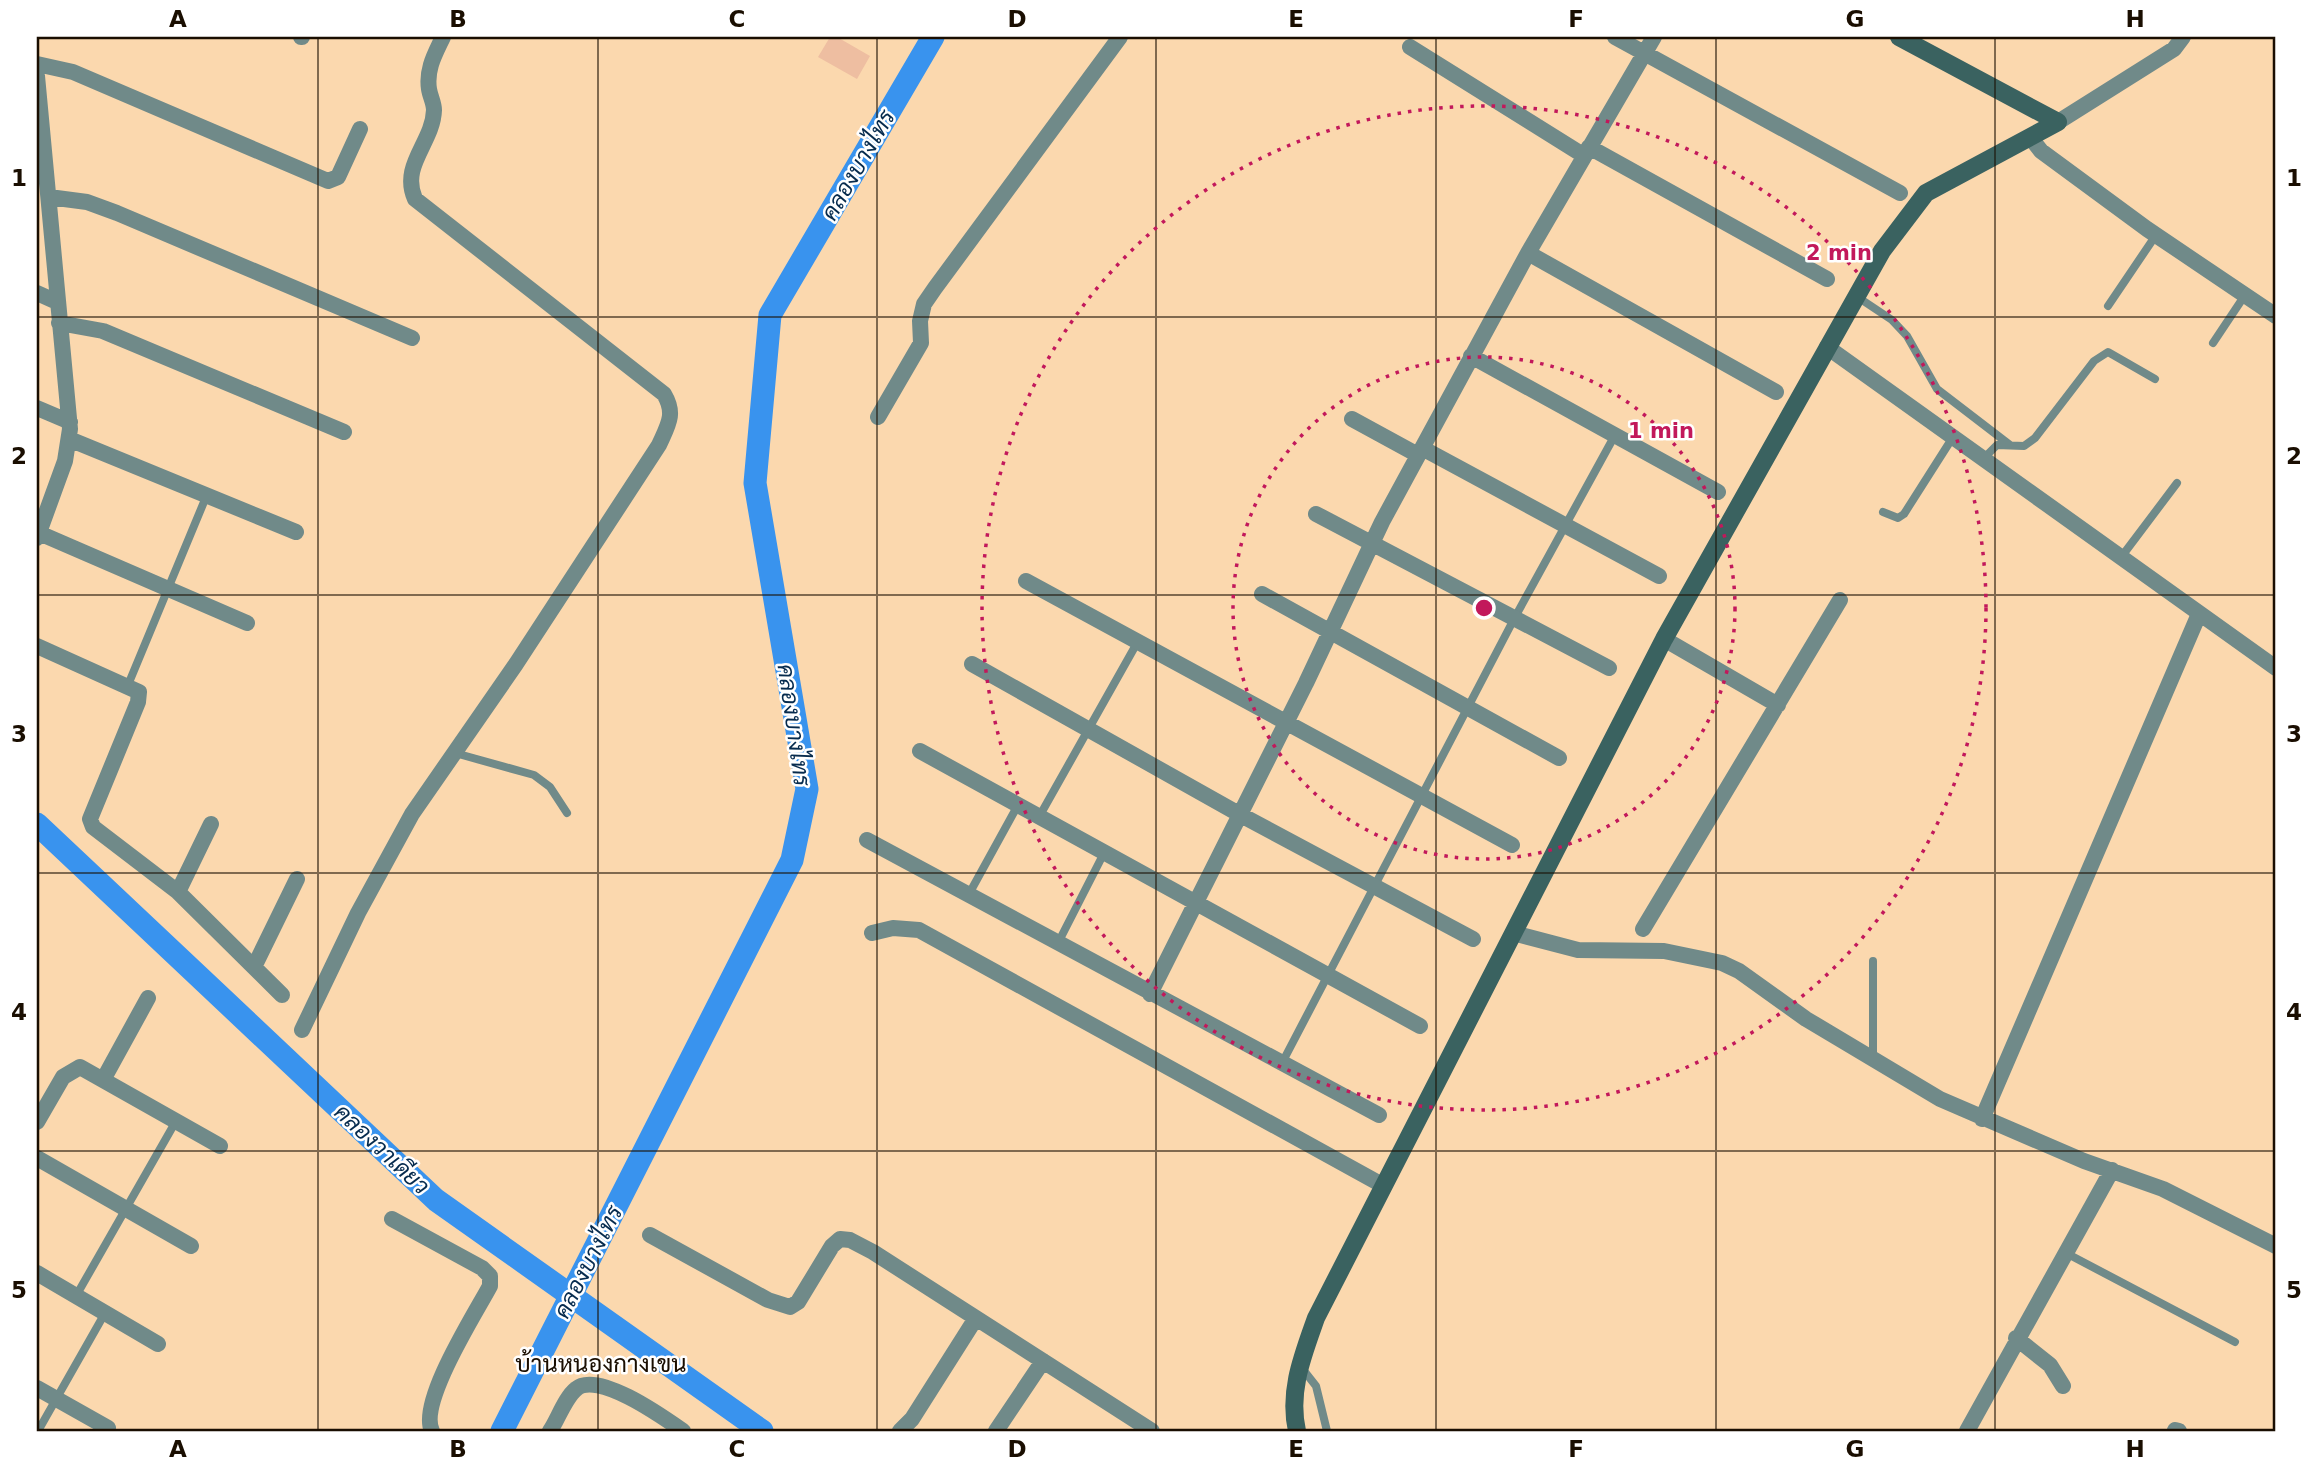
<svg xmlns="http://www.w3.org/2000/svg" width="2313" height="1468" viewBox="0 0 2313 1468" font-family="'DejaVu Sans',Sarabun,sans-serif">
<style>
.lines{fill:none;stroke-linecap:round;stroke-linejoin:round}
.canal{stroke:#3993ee;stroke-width:23}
.building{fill:#eebea1}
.lane{stroke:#708a89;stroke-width:8}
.street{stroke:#708a89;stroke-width:16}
.secondary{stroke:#3a6260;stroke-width:18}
.grid{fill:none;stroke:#1a0e01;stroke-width:2;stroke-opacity:0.55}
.ring{fill:none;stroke:#c2185b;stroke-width:3.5;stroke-dasharray:3.5 7}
.labels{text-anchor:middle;stroke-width:5;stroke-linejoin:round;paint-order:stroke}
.water-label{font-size:23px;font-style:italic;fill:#062b4e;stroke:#fff}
.quarter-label{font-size:24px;fill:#1a0e01;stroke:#fff}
.centre{fill:#c2185b;stroke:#fff;stroke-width:3.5}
.ring-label{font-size:21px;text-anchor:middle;font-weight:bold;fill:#c2185b;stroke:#fff;stroke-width:5;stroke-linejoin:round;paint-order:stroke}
.neatline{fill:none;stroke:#1a0e01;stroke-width:2.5}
.grid-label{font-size:23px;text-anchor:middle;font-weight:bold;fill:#1a0e01}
</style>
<rect width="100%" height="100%" fill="#fbd8ae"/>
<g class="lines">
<!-- canal -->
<path class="canal" d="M37,824L436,1200L762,1431
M502,1431L792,860L807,789L755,483L770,315L933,37"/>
</g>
<!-- building -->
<path class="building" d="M830,37H837L870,56L857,79L818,57Z"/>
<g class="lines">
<!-- lane -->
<path class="lane" d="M1856,296L1892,320L1907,336L1937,389L2010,445
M2108,306L2156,235
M2213,343L2245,295
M1983,459L1997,445L2024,446L2035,438L2094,361L2108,352L2155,379
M1883,512L1898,518L1904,514L1953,437
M2122,556L2177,483
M128,685L206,497
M455,753L534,775L550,787L567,813
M1039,817L1137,643
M969,894L1018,805
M1058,943L1104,853
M1873,1059V961
M1282,1063L1514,619L1615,435
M2064,1252L2235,1342
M76,1296L176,1121
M1301,1367L1316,1386L1327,1431
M38,1431L105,1313"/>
<!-- street -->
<path class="street" d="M301,37H302
M1615,37L1900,193
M1410,47L1583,155
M37,64L73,72L328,181L338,177L360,129
M37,76L70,429L65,461L37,538
M2058,122L2174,49L2183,37
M2030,137L2041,151L2147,229L2276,316
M1589,147L1827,279
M49,197L87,202L117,213L412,338
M1528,253L1776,392
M37,293L57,302
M59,323L103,331L344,432
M1827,347L2276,668
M1471,356L1718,492
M37,408L70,422
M878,417L921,343L920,321L924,304L935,288L1120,37
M1352,419L1418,455
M69,439L296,532
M1422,448L1659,576
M1316,514L1609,668
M39,533L247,623
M1026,581L1512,845
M1262,594L1559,758
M1664,639L1778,705
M37,646L139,692L138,702L90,819L93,827L178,892L282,995
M972,664L1239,814L1473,939
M920,751L1420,1026
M867,840L1379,1115
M178,892L211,824
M1643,929L1840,600
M872,933L893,928L919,930L1384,1186
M1513,933L1578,950L1664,951L1722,963L1739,971L1806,1019L1940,1099L2084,1161L2163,1189L2276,1246
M254,967L297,879
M1150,994L1306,683L1382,522L1528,253L1654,37
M302,1030L358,913L412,814L516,664L659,445C668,425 676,414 664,394L415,199C400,165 433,143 434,110C434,103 430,96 429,89C426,69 435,54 443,37
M103,1080L148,998
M1982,1119L2199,614
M37,1122L63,1077L80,1067L220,1146
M37,1158L191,1246
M392,1219L482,1268L490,1276V1286C475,1314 418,1403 432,1431
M650,1235L768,1300L790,1307L798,1302L832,1246L840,1239L850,1240L873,1252L1152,1431
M37,1273L158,1344
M2016,1338L2050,1365L2063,1386
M37,1388L108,1428
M2175,1430L2179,1431
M550,1431C558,1419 565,1398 576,1389C597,1370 663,1417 683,1431
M900,1431L912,1419L976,1318
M996,1431L1043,1361
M1967,1431L2112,1170"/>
<!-- secondary -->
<path class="secondary" d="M1899,37L2058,122
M1297,1431C1288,1391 1303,1355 1316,1318L1664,639L1882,251L1926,193L2058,122"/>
</g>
<!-- grid -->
<path class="grid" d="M318,37V1431M598,37V1431M877,37V1431M1156,37V1431M1436,37V1431M1716,37V1431M1995,37V1431M37,317H2276M37,595H2276M37,873H2276M37,1151H2276"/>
<!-- distance rings -->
<g class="ring">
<circle cx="1484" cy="608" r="251"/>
<circle cx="1484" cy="608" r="502"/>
</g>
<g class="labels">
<!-- water labels -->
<g class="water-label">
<text transform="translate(858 165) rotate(-60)" y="8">คลองบางไทร</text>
<text transform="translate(794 725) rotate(82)" y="8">คลองบางไทร</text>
<text transform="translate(382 1149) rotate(43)" y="8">คลองวาเดียว</text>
<text transform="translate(588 1262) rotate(-63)" y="8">คลองบางไทร</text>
</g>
<!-- quarter labels -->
<g class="quarter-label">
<text x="601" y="1372">บ้านหนองกางเขน</text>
</g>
</g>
<circle cx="1484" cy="608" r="10" class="centre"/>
<g class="ring-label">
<text x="1839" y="260">2 min</text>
<text x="1661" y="438">1 min</text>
</g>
<!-- border -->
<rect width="2313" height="1468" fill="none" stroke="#ffffff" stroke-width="77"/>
<rect x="38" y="38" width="2236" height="1392" class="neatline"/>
<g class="grid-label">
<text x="178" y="27">A</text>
<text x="458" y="27">B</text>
<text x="737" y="27">C</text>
<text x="1017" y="27">D</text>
<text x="1296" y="27">E</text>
<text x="1576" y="27">F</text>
<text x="1855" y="27">G</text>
<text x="2135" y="27">H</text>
<text x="19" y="186">1</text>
<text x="2294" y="186">1</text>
<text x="19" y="464">2</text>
<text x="2294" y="464">2</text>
<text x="19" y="742">3</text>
<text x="2294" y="742">3</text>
<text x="19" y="1020">4</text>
<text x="2294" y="1020">4</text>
<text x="19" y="1298">5</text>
<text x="2294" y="1298">5</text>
<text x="178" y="1457">A</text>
<text x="458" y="1457">B</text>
<text x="737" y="1457">C</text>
<text x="1017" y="1457">D</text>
<text x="1296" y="1457">E</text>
<text x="1576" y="1457">F</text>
<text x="1855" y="1457">G</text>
<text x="2135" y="1457">H</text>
</g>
</svg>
